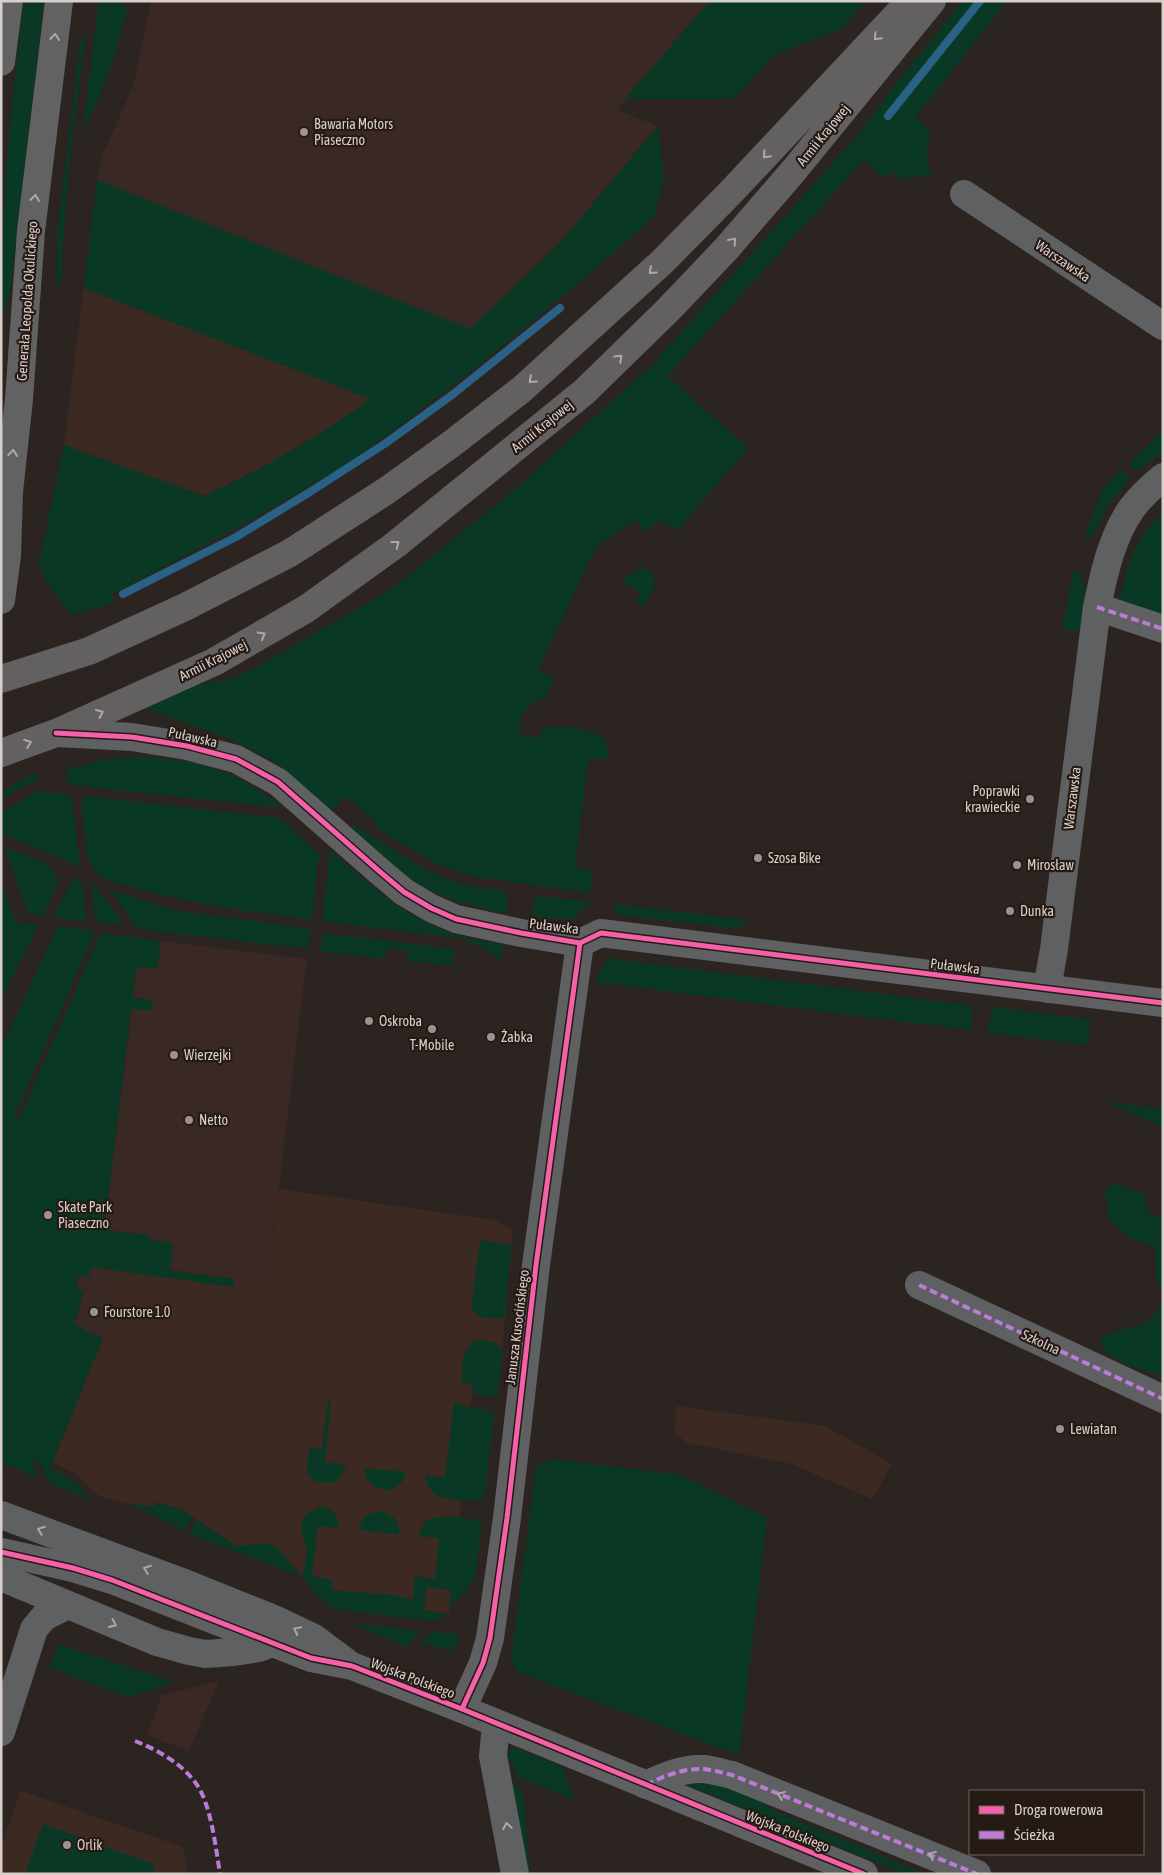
<svg xmlns="http://www.w3.org/2000/svg" width="1164" height="1875" viewBox="0 0 1164 1875" font-family="'Asap Condensed',sans-serif">
<style>
.commercial{fill:#392823}
.built{fill:#3c2a22}
.green{fill:#093924}
.lines{fill:none;stroke-linecap:round;stroke-linejoin:round}
.stream{stroke:#296286;stroke-width:8}
.minor{stroke:#5f6061;stroke-width:28}
.tertiary{stroke:#5f6061;stroke-width:28}
.secondary{stroke:#626262;stroke-width:28}
.primary{stroke:#626060;stroke-width:28}
.quiet{stroke:#bd7bd9;stroke-width:4;stroke-dasharray:8 4;stroke-linecap:butt}
.cycleway-casing{stroke:#261a14;stroke-width:8}
.cycleway{stroke:#f560ab;stroke-width:5}
.oneway{stroke:#afa9a6}
.oneway2{stroke:#afa8a6}
.oneway3{stroke:#aea8a6}
.poi-dot{fill:#9c9390;stroke:#261a14;stroke-width:2}
.labels{text-anchor:middle;stroke-width:4.5;stroke-linejoin:round;paint-order:stroke}
.poi-label{font-size:14px;fill:#d8cfcb;stroke:#261a14;text-anchor:start}
.street-label{font-size:14px;fill:#d8cfcb;stroke:#261a14}
</style>
<rect width="100%" height="100%" fill="#2c2421"/>
<!-- commercial -->
<path class="commercial" d="M151,1H710L617,110L658,126L562,241L470,329L97,180L101,158L134,83Z
M161,941L307,959L267,1284L170,1270L173,1243L147,1239L148,1235L104,1230L132,1008L151,1010L132,998L137,967L157,969Z
M90,1267L124,1270L113,1306L115,1307L103,1338L82,1330L74,1324L80,1309L78,1308L84,1291H77L78,1276Z
M219,1681L189,1751L147,1735L162,1695Z"/>
<!-- built -->
<path class="built" d="M84,288L371,399L316,436L256,471L204,496L64,445Z
M279,1189L493,1220L513,1229L498,1397L472,1394L449,1614L315,1593L277,1547L269,1544L237,1546L182,1510L156,1502L155,1507L130,1504L99,1496L76,1474L53,1462L115,1307L113,1306L124,1270L232,1287L234,1279L267,1284Z
M677,1406L825,1426L892,1464L872,1499L791,1464L688,1443L674,1433Z
M21,1791L183,1847L188,1874H1V1845Z"/>
<!-- green -->
<path class="green" d="M24,1H44L10,292L5,310L1,308C1,206 11,103 24,1Z
M99,1H120L127,10L114,59L84,133L85,113Z
M710,1H865L843,28L774,55L734,99H625Z
M963,1H1007L915,118L931,131C926,147 926,159 931,175L901,179L894,173L881,176L864,160L667,376L748,448L678,530L660,521L644,532L637,520L600,544L589,560L538,671L554,677L549,691L543,698L533,703L522,714L519,734L538,738L543,729C562,723 588,729 605,739L609,759H588L575,868L590,870L593,874L590,893L471,876L433,862L373,826L376,822L346,796L332,811L275,762L235,741L142,707L184,688L233,678L255,668L390,590L518,487L652,365L858,135L905,72Z
M86,32C75,116 64,199 61,284L57,286V234L80,43Z
M658,126L664,177L655,216L593,271L468,374L353,461L253,519L111,595L114,603L89,611L70,613L46,582L39,564L64,445L204,496C263,469 318,437 370,399L84,288L97,180L470,329L562,241Z
M1163,430V452L1137,471L1129,463Z
M1122,470L1130,479L1111,501L1093,534L1084,538L1103,488Z
M1163,512V611L1162,613L1156,617L1121,607C1121,572 1137,535 1163,512Z
M643,568L652,572L655,584L645,606L636,602L640,592L625,584L624,580L631,573Z
M1075,570H1077C1091,592 1084,607 1081,631L1062,629L1073,572Z
M136,757C198,759 235,769 283,808L72,785L66,779L67,769L104,760Z
M37,774L38,779L1,800V795C11,785 24,777 37,774Z
M38,791L68,794L72,800L79,857L80,865L78,866L1,833V813Z
M85,796L280,818L319,854L312,919C251,913 192,904 134,887C123,884 107,882 98,874C93,870 90,864 88,858L81,806Z
M353,824C384,843 417,868 451,881C468,887 486,888 504,891L508,900L507,913C475,908 440,898 413,880C390,865 370,845 350,828Z
M5,849C14,849 23,854 31,857C70,873 57,886 43,916L28,913Z
M330,849C371,888 412,923 468,938C479,941 491,942 503,944L501,957L498,960L487,950L464,939L322,921Z
M74,878L82,882L86,918L84,921L53,917Z
M1,884L17,923L39,924L1,1001Z
M92,884L95,886L121,920L120,925L98,922L94,916Z
M111,890L177,911L311,929L308,949L140,929L136,927Z
M535,896L590,901L589,906L582,909L572,920L532,916Z
M612,904L748,920L738,929L622,915L617,913Z
M62,927L95,931L14,1118L19,1119L101,933L161,941L157,969L136,967L132,997L152,1000L151,1010L131,1009L104,1230L148,1235V1239L173,1243L170,1271L234,1279L233,1287L91,1267L89,1277L78,1276L77,1291H84L74,1324L83,1327V1330L103,1338L50,1468L73,1480L93,1501L49,1483L41,1464L32,1459L37,1477L1,1462V1048L57,928Z
M323,933L455,949L453,966L408,961L409,951L387,948L385,959L320,951Z
M608,958L973,1006L970,1030L595,982Z
M992,1007L1091,1020L1088,1045L988,1033Z
M1108,1102L1163,1110V1128Z
M1114,1183L1145,1195L1147,1212L1163,1219V1295L1156,1275L1155,1246L1132,1240L1109,1219L1105,1191Z
M480,1240L512,1245L504,1319L480,1317L471,1308Z
M1163,1303V1376L1129,1366L1104,1351L1100,1336L1147,1323Z
M478,1340L496,1343L502,1350L498,1397L472,1393L473,1384L461,1382C463,1367 461,1346 478,1340Z
M328,1399H331L325,1462L346,1465L342,1475L337,1481C327,1485 308,1484 307,1469C306,1463 309,1455 310,1448L322,1449Z
M454,1403L495,1413L484,1498L478,1501C455,1498 428,1504 425,1475L445,1477Z
M552,1459L680,1475L767,1518L739,1755L517,1672L511,1659L536,1467Z
M365,1468L406,1472L402,1482L394,1489C378,1492 365,1485 365,1468Z
M156,1502L182,1510L193,1517L184,1531L130,1504L155,1507Z
M322,1506C333,1510 339,1516 338,1528L318,1526L312,1576L332,1580V1590L392,1595L413,1599L415,1576L435,1579L439,1538L419,1536C421,1527 424,1520 433,1518C443,1515 474,1518 482,1523L475,1578L469,1587L449,1608L451,1590L427,1587L424,1611L449,1614L441,1619L431,1621L333,1609L315,1593L303,1577L189,1534L197,1520L237,1546L269,1543L277,1547L302,1577C304,1570 308,1552 306,1545C306,1542 303,1538 302,1534C299,1519 308,1510 322,1506Z
M379,1511C392,1514 400,1520 399,1535L359,1530C361,1519 367,1513 379,1511Z
M352,1623L420,1631L406,1647Z
M434,1631L457,1634L461,1639L451,1651L430,1645L419,1644Z
M58,1644L174,1682L130,1697L49,1668Z
M511,1749H518L563,1767L574,1800L516,1776L514,1763L505,1758Z
M697,1779L752,1793L772,1810L925,1874H905L684,1784Z
M508,1783L518,1786L523,1794L530,1874H525Z
M43,1824L155,1865L152,1874H25Z"/>
<g class="lines">
<!-- stream -->
<path class="stream" d="M888,116L980,1
M123,594L236,537L310,492L386,443L452,395L560,308"/>
<!-- minor -->
<path class="minor" d="M964,194L1163,326
M1097,607L1163,629
M56,733L132,737L187,746L236,759L278,782L379,871L404,892L431,908L456,919L521,933L580,943L601,933L1163,1003
M1047,989L1054,949L1097,607C1104,573 1112,536 1132,508C1141,496 1152,486 1163,477
M919,1285L1163,1399
M1,1577L157,1642L189,1651L205,1654L234,1652L259,1648L272,1643
M462,1709L483,1663L490,1638L507,1518L536,1265L580,943
M496,1724L493,1756L515,1874
M1,1732L34,1629L44,1617L68,1605
M646,1785C664,1776 683,1768 704,1769C713,1770 723,1773 732,1775L977,1874"/>
<!-- tertiary -->
<path class="tertiary" d="M1,1515L187,1584L274,1619L314,1638L346,1662
M1,1552L73,1568L112,1580L311,1658L352,1666L462,1709L864,1874"/>
<!-- secondary -->
<path class="secondary" d="M1,62L9,1
M1,600L7,556L9,492L19,399L31,231L59,1"/>
<!-- primary -->
<path class="primary" d="M1,679L89,651L185,607L290,553L386,491L450,445L521,390L661,263L732,191L910,1
M1,753L56,733L214,662L306,609L395,545L584,392L668,310L727,248L795,169L932,1"/>
<!-- quiet -->
<path class="quiet" d="M1097,607L1163,629
M919,1285L1163,1399
M135,1741C158,1750 183,1764 197,1785C211,1805 216,1849 220,1874
M646,1785C664,1776 683,1768 704,1769C713,1770 723,1773 732,1775L977,1874"/>
<!-- cycleway casing -->
<g class="cycleway-casing">
<path id="cycleway" d="M56,733L132,737L187,746L236,759L278,782L379,871L404,892L431,908L456,919L521,933L580,943L601,933L1163,1003
M1,1552L73,1568L112,1580L311,1658L352,1666L462,1709L864,1874
M462,1709L483,1663L490,1638L507,1518L536,1265L580,943"/>
</g>
<!-- cycleway -->
<use href="#cycleway" class="cycleway"/>
</g>
<!-- one-way arrows -->
<defs><path id="oneway-chevron" d="M-2-3.5L2.5 0L-2 3.5" fill="none" stroke-width="1.6" stroke-linecap="round" stroke-linejoin="round" transform="scale(1.25)"/></defs>
<g class="oneway">
<use href="#oneway-chevron" transform="translate(55 37) rotate(-83)"/>
<use href="#oneway-chevron" transform="translate(35 198) rotate(-83)"/>
<use href="#oneway-chevron" transform="translate(13 453) rotate(-83)"/>
</g>
<g class="oneway2">
<use href="#oneway-chevron" transform="translate(877 37) rotate(133)"/>
<use href="#oneway-chevron" transform="translate(766 155) rotate(133)"/>
<use href="#oneway-chevron" transform="translate(733 241) rotate(-49)"/>
<use href="#oneway-chevron" transform="translate(652 271) rotate(138)"/>
<use href="#oneway-chevron" transform="translate(619 358) rotate(-44)"/>
<use href="#oneway-chevron" transform="translate(532 380) rotate(138)"/>
<use href="#oneway-chevron" transform="translate(396 544) rotate(-38)"/>
<use href="#oneway-chevron" transform="translate(262 635) rotate(-30)"/>
<use href="#oneway-chevron" transform="translate(100 713) rotate(-24)"/>
<use href="#oneway-chevron" transform="translate(28 743) rotate(-20)"/>
</g>
<g class="oneway3">
<use href="#oneway-chevron" transform="translate(41 1530) rotate(-159)"/>
<use href="#oneway-chevron" transform="translate(147 1569) rotate(-160)"/>
<use href="#oneway-chevron" transform="translate(113 1624) rotate(24)"/>
<use href="#oneway-chevron" transform="translate(297 1630) rotate(-154)"/>
<use href="#oneway-chevron" transform="translate(781 1795) rotate(-158)"/>
<use href="#oneway-chevron" transform="translate(507 1826) rotate(-100)"/>
<use href="#oneway-chevron" transform="translate(932 1855) rotate(-158)"/>
</g>
<!-- markers -->
<g class="poi-dot">
<circle cx="304" cy="132" r="5"/>
<circle cx="1030" cy="799" r="5"/>
<circle cx="758" cy="858" r="5"/>
<circle cx="1017" cy="865" r="5"/>
<circle cx="1010" cy="911" r="5"/>
<circle cx="369" cy="1021" r="5"/>
<circle cx="432" cy="1029" r="5"/>
<circle cx="491" cy="1037" r="5"/>
<circle cx="174" cy="1055" r="5"/>
<circle cx="189" cy="1120" r="5"/>
<circle cx="48" cy="1215" r="5"/>
<circle cx="94" cy="1312" r="5"/>
<circle cx="1060" cy="1429" r="5"/>
<circle cx="67" cy="1845" r="5"/>
</g>
<g class="labels">
<!-- poi labels -->
<g class="poi-label">
<text x="314" y="129">Bawaria Motors<tspan x="314" dy="16">Piaseczno</tspan></text>
<text x="1020" y="796" text-anchor="end">Poprawki<tspan x="1020" dy="16">krawieckie</tspan></text>
<text x="768" y="863">Szosa Bike</text>
<text x="1027" y="870">Mirosław</text>
<text x="1020" y="916">Dunka</text>
<text x="379" y="1026">Oskroba</text>
<text x="501" y="1042">Żabka</text>
<text x="432" y="1050" text-anchor="middle">T-Mobile</text>
<text x="184" y="1060">Wierzejki</text>
<text x="199" y="1125">Netto</text>
<text x="58" y="1212">Skate Park<tspan x="58" dy="16">Piaseczno</tspan></text>
<text x="104" y="1317">Fourstore 1.0</text>
<text x="1070" y="1434">Lewiatan</text>
<text x="77" y="1850">Orlik</text>
</g>
<!-- street labels -->
<g class="street-label">
<text transform="translate(823 135) rotate(-51)" y="5">Armii Krajowej</text>
<text transform="translate(1063 261) rotate(34)" y="5">Warszawska</text>
<text transform="translate(27 301) rotate(-86)" y="5">Generała Leopolda Okulickiego</text>
<text transform="translate(542 426) rotate(-39)" y="5">Armii Krajowej</text>
<text transform="translate(213 660) rotate(-27)" y="5">Armii Krajowej</text>
<text transform="translate(193 737) rotate(13)" y="5">Puławska</text>
<text transform="translate(1072 798) rotate(-83)" y="5">Warszawska</text>
<text transform="translate(554 926) rotate(7)" y="5">Puławska</text>
<text transform="translate(955 966) rotate(7)" y="5">Puławska</text>
<text transform="translate(517 1327) rotate(-83)" y="5">Janusza Kusocińskiego</text>
<text transform="translate(1041 1342) rotate(25)" y="5">Szkolna</text>
<text transform="translate(413 1678) rotate(21)" y="5">Wojska Polskiego</text>
<text transform="translate(788 1831) rotate(22)" y="5">Wojska Polskiego</text>
</g>
</g>
<!-- border -->
<rect width="1164" height="1875" fill="none" stroke="#d8cfcb" stroke-width="5"/>
<!-- legend -->
<rect x="969" y="1790" width="175" height="65" fill="#261a14" stroke="#6d625d"/>
<rect x="979" y="1806" width="25" height="8" fill="#f560ab" stroke="#6d625d"/>
<text x="1014" y="1815" font-size="15" fill="#d8cfcb">Droga rowerowa</text>
<rect x="979" y="1831" width="25" height="8" fill="#bd7bd9" stroke="#6d625d"/>
<text x="1014" y="1840" font-size="15" fill="#d8cfcb">Ścieżka</text>
</svg>
